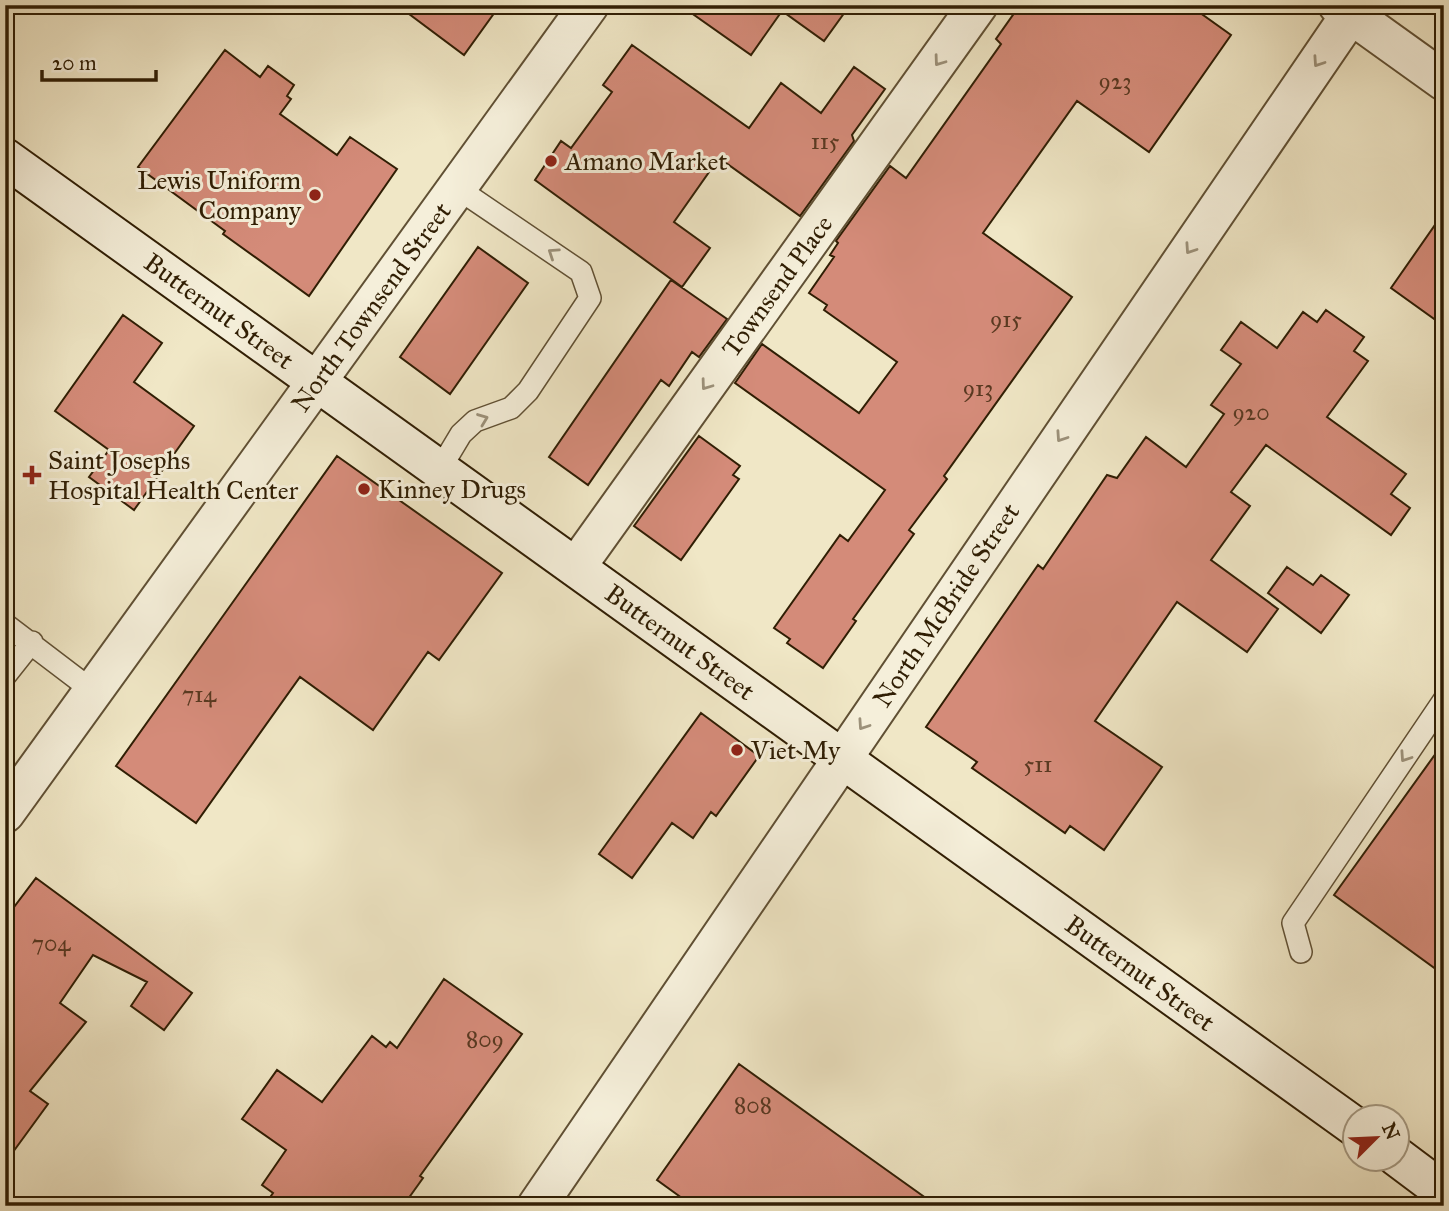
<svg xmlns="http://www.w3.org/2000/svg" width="1449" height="1211" viewBox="0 0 1449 1211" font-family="'IM FELL Great Primer',serif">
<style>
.building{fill:#d48b79;stroke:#301e04;stroke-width:2}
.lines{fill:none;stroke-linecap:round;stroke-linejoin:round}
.lane-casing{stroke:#605034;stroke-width:24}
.street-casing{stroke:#605034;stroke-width:42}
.secondary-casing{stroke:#301e04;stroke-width:42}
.lane{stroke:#f5efda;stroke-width:21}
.street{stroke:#f5efda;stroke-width:38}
.secondary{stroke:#f5efda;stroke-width:38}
.oneway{stroke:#9c917a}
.poi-dot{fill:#8f2418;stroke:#f5efda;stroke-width:2.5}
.labels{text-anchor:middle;stroke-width:6;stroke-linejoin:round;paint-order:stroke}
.number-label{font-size:23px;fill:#593921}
.poi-label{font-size:26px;fill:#301e04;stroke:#f5efda;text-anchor:start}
.street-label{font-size:26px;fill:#301e04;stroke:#f5efda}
</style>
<rect width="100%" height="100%" fill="#f0e7c6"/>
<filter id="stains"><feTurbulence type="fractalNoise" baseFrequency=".00286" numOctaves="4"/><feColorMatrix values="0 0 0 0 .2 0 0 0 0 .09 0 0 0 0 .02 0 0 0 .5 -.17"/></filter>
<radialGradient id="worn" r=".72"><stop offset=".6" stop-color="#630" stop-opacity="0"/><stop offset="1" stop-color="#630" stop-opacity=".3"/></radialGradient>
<!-- building -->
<path class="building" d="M397,5H500L464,55Z
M680,5H850L824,41L782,11L751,55Z
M1020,5H1189L1231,35L1149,152L1077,101L983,233L1072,297L944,476L947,479L909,530L914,534L853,619L856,621L823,668L787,643L790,639L774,628L840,535L848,541L885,490L735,383L762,344L859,413L897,362L824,310L827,305L809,293L834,257L830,255L838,243L836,241L890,166L906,178L1001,44L996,39Z
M632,45L749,128L781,83L821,113L854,67L885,89L852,135L854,141L800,216L719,158L674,222L710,248L682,287L535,180L561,141L571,148L612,92L603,85Z
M225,50L260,77L268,66L294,85L287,96L291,99L280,114L337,155L350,137L397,169L309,296L223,234L225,231L138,167Z
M1444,212V326L1391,288Z
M478,247L528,283L450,394L400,357Z
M671,280L727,319L699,357L692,352L669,386L661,380L588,485L549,457Z
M1326,310L1364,337L1354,351L1368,361L1327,417L1406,474L1391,494L1410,508L1391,535L1266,445L1231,492L1250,506L1211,560L1278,609L1247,652L1177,602L1095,721L1162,767L1104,850L1070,826L1065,833L972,768L977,762L926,727L1038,565L1043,569L1107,475L1117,478L1146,437L1186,467L1224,414L1211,405L1241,364L1221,350L1241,322L1277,348L1303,312L1317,322Z
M123,315L162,343L134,382L194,426L134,510L89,477L109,450L55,411Z
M699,436L740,466L733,475L739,479L681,560L634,526Z
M337,456L502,573L439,660L428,652L373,730L300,677L196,823L116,766Z
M1287,567L1313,585L1321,575L1349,595L1321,633L1268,593Z
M701,713L759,756L716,816L711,812L693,838L672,823L632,878L599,854Z
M1444,742V975L1334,895Z
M36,878L192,993L164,1030L131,1006L147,982L93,955L60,1003L86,1022L30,1091L48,1104L5,1163V919Z
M444,979L522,1034L420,1176L423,1178L403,1206H264L273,1193L262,1185L286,1150L242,1119L277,1070L322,1102L372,1036L386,1047L390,1042L397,1048Z
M739,1064L853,1146L937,1206H693L657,1180Z"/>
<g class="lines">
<!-- lane casing -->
<g class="lane-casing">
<path id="lane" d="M440,469L461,434L475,421L511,408L528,391L590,298L581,272L457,188
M5,624L93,691
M5,676L32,642
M1301,952L1293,923L1444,700"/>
</g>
<!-- street casing -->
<g class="street-casing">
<path id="street" d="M1338,5L1444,81
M576,567L978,5
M5,813L589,5
M537,1206L1357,5"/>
</g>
<!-- secondary casing -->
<g class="secondary-casing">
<path id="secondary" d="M5,158L1354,1126
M1396,1156L1444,1192"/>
</g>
<!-- lane -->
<use href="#lane" class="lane"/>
<!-- street -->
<use href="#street" class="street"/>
<!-- secondary -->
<use href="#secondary" class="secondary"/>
</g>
<!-- one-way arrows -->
<defs><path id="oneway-chevron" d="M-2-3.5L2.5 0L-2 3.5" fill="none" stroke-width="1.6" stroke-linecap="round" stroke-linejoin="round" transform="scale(1.75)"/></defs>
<g class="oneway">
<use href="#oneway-chevron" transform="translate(939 61) rotate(126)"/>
<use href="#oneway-chevron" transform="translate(1318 62) rotate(124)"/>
<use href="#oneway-chevron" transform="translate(1190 249) rotate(124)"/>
<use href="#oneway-chevron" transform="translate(553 253) rotate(-146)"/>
<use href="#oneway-chevron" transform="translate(706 385) rotate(126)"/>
<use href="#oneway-chevron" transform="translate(483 419) rotate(-21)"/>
<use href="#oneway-chevron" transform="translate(1061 437) rotate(124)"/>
<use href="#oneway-chevron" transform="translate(863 725) rotate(124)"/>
<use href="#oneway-chevron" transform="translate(1405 757) rotate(124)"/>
</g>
<!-- markers -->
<g class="poi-dot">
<circle cx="551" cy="161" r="7"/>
<circle cx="315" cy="195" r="7"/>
<path d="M28.5 464.5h7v7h7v7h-7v7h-7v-7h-7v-7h7z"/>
<circle cx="364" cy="489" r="7"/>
<circle cx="737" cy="750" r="7"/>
</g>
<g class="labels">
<!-- number labels -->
<g class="number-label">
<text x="1115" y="89">923</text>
<text x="825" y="149">115</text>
<text x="1006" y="327">915</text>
<text x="978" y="396">913</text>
<text x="1251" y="420">920</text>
<text x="199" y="702">714</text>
<text x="1038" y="772">511</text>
<text x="51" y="951">704</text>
<text x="485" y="1047">809</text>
<text x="753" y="1113">808</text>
</g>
<!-- poi labels -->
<g class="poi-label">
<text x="565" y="170">Amano Market</text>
<text x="301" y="189" text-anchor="end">Lewis Uniform<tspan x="301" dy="30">Company</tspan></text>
<text x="48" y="469">Saint Josephs<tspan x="48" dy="30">Hospital Health Center</tspan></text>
<text x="378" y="498">Kinney Drugs</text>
<text x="751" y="759">Viet My</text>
</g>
<!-- street labels -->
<g class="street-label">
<text transform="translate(777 286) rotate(-54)" y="9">Townsend Place</text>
<text transform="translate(371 307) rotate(-54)" y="9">North Townsend Street</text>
<text transform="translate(219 311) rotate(36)" y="9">Butternut Street</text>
<text transform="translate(946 605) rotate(-56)" y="9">North McBride Street</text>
<text transform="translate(680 642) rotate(36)" y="9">Butternut Street</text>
<text transform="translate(1140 973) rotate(36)" y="9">Butternut Street</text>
</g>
</g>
<!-- margin -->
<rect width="1449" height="1211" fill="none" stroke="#f0e7c6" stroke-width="28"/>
<rect x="7" y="7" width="1435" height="1197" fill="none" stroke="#301e04" stroke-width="3.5"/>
<rect x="14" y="14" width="1421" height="1183" fill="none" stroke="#301e04" stroke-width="2"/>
<!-- north arrow -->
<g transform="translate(1376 1138) rotate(66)"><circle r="33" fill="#f5efda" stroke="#a69b84" stroke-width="2"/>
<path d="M0-5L12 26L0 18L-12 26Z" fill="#8f2418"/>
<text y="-10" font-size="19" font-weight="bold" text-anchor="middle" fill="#301e04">N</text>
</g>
<!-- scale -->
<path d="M42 70v10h114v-10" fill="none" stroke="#301e04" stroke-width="3.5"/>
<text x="52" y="70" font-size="21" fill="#301e04" stroke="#f5efda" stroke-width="5" paint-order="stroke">20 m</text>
<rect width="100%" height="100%" filter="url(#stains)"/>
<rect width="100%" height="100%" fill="url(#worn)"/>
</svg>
